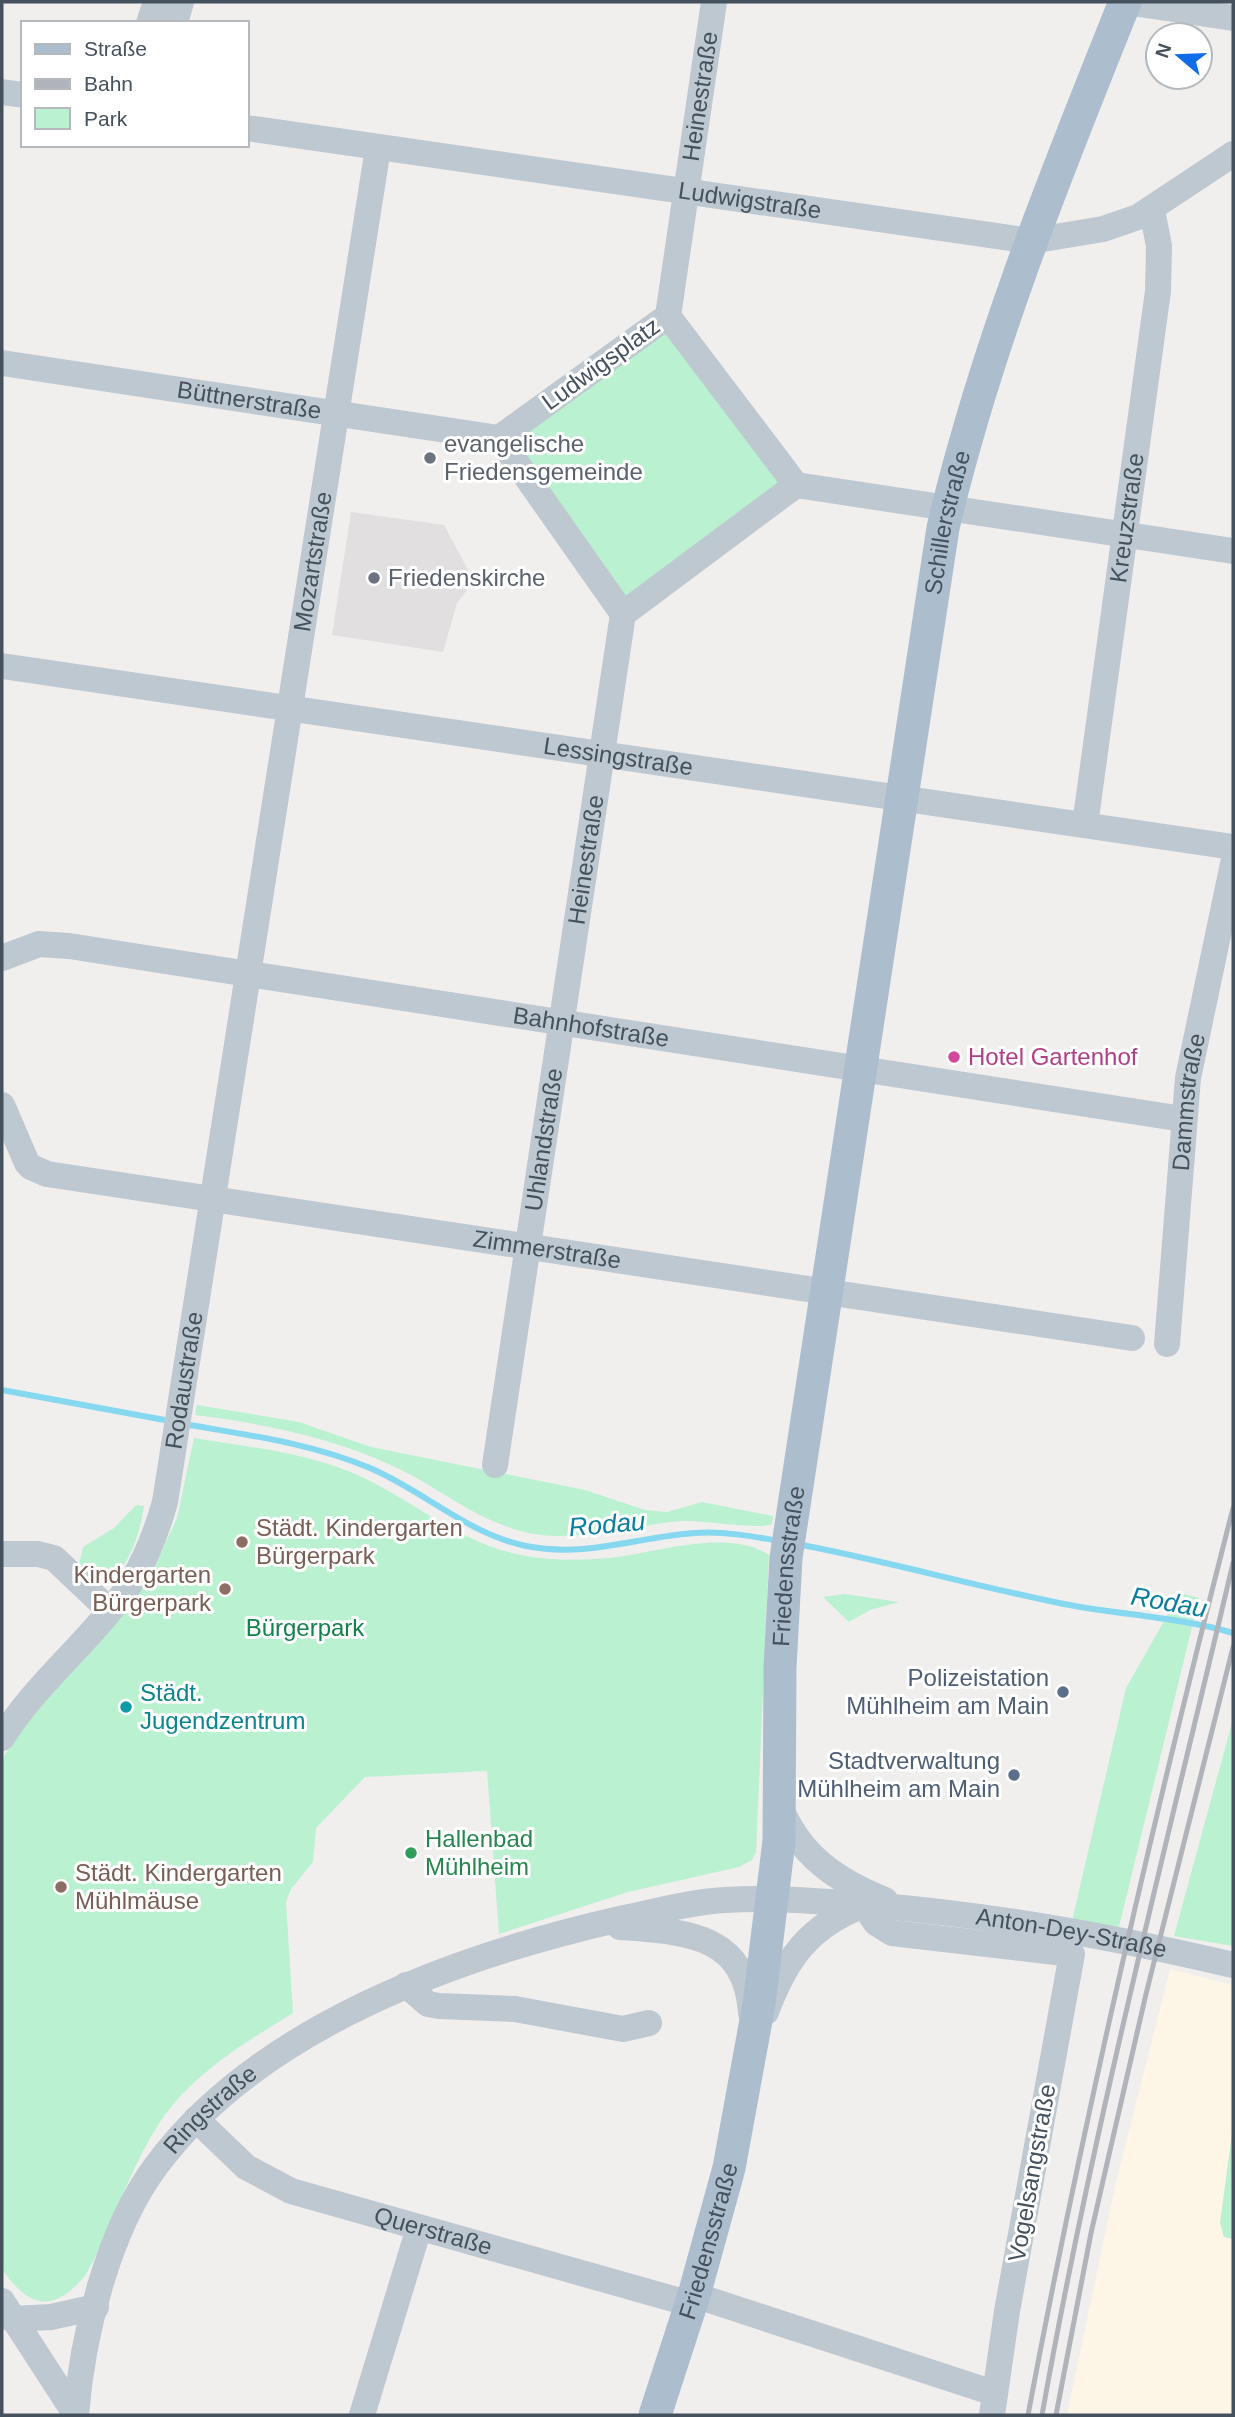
<svg xmlns="http://www.w3.org/2000/svg" width="1235" height="2417" viewBox="0 0 1235 2417" font-family="Arial,sans-serif">
<style>
.commercial{fill:#fdf6e6}
.education{fill:#e2dfe0}
.green{fill:#baf1d0}
.lines{fill:none;stroke-linecap:round;stroke-linejoin:round}
.stream{stroke:#85d8f0;stroke-width:6}
.minor{stroke:#bec8d1;stroke-width:26}
.major{stroke:#acbdce;stroke-width:33}
.rail{stroke:#b0b3b9;stroke-width:5}
.worship-dot{fill:#6b7280;stroke:#fff;stroke-width:2.5}
.hotel-dot{fill:#d1479c;stroke:#fff;stroke-width:2.5}
.education-dot{fill:#8d6e63;stroke:#fff;stroke-width:2.5}
.service-dot{fill:#5c6f8a;stroke:#fff;stroke-width:2.5}
.culture-dot{fill:#0f9aa8;stroke:#fff;stroke-width:2.5}
.leisure-dot{fill:#2e9e5b;stroke:#fff;stroke-width:2.5}
.labels{text-anchor:middle;stroke-width:6;stroke-linejoin:round;paint-order:stroke}
.street-label{font-size:24px;fill:#45515c;stroke:#fff}
.worship-label{font-size:24px;fill:#5b616d;stroke:#fff;text-anchor:start}
.hotel-label{font-size:24px;fill:#b23c85;stroke:#fff;text-anchor:start}
.education-label{font-size:24px;fill:#785e54;stroke:#fff;text-anchor:start}
.park-label{font-size:24px;fill:#13814b;stroke:#fff}
.service-label{font-size:24px;fill:#4e5e75;stroke:#fff;text-anchor:end}
.culture-label{font-size:24px;fill:#0d838f;stroke:#fff;text-anchor:start}
.leisure-label{font-size:24px;fill:#27864d;stroke:#fff;text-anchor:start}
.water-label{font-size:26px;font-style:italic;fill:#077d9f;stroke:#fff}
</style>
<rect width="100%" height="100%" fill="#f1eeee"/>
<!-- commercial -->
<path class="commercial" d="M1170,1969L1233,1985V2127L1220,2223L1224,2237L1233,2239V2415H1067L1115,2187Z"/>
<!-- education -->
<path class="education" d="M351,512L444,525L474,581L457,603L443,652L332,635Z"/>
<!-- green -->
<path class="green" d="M667,326L782,482L625,600L509,440Z
M197,1405L299,1422L371,1447L585,1490L645,1510L667,1512L702,1502L773,1516L772,1524C758,1530 705,1520 683,1521C637,1524 572,1543 529,1533C482,1522 455,1500 415,1477C349,1441 269,1424 195,1415Z
M194,1438C249,1447 309,1453 360,1476C419,1504 466,1548 532,1557C560,1561 590,1560 618,1557C661,1551 730,1529 769,1555L756,1852L752,1860L739,1867L628,1892L499,1934L487,1771L365,1777L316,1828L313,1862L291,1889L286,1902L293,2013C241,2045 187,2077 155,2130C126,2177 112,2229 85,2276C52,2314 29,2308 2,2269V1760L16,1736L150,1577L177,1518Z
M136,1505L144,1506C140,1533 129,1570 105,1584L79,1564L83,1547L114,1528Z
M1180,1593L1199,1598L1118,1931L1072,1921L1126,1688Z
M845,1594L899,1602L870,1610L849,1622L823,1597Z
M1233,1719V1946L1174,1936Z
M1233,2127V2239L1224,2237L1220,2223Z"/>
<g class="lines">
<!-- stream -->
<path class="stream" d="M2,1390L170,1421
M184,1424C247,1435 311,1443 370,1468C424,1491 468,1534 526,1546C587,1558 636,1537 695,1533C723,1531 751,1536 779,1541
M797,1544C887,1561 974,1586 1064,1604C1121,1615 1178,1617 1233,1633"/>
<!-- minor -->
<g class="minor">
<path d="M1126,2L1233,18"/>
<path d="M149,23L156,2"/>
<path d="M175,23L181,2"/>
<path d="M2,92L23,95"/>
<path id="s1" d="M247,128L1031,241L1103,229L1138,217L1233,154"/>
<path d="M668,316L796,485L623,614L499,438Z"/>
<path id="s2" d="M668,316L714,2"/>
<path id="s3" d="M2,363L499,438"/>
<path d="M796,485L1233,551"/>
<path id="s4" d="M2,666L1233,847"/>
<path id="s5" d="M1085,825L1158,291L1159,246L1152,210"/>
<path id="s6" d="M2,958L39,944L69,946L1183,1119"/>
<path id="s7" d="M2,1105L27,1163L31,1167L47,1174L1132,1338"/>
<path id="s8" d="M1167,1344L1188,1078L1233,864"/>
<path id="s9" d="M495,1465L623,614"/>
<path d="M2,1554H38L54,1558L109,1610"/>
<path id="s10" d="M2,1738C38,1680 95,1638 132,1581C147,1557 157,1530 165,1502L378,148"/>
<path d="M780,1806C799,1855 837,1881 885,1900"/>
<path d="M620,1927C684,1932 746,1933 751,2013"/>
<path d="M406,1985L428,2004L439,2006L515,2009L623,2029L649,2023"/>
<path d="M766,2012C786,1958 809,1926 864,1905L876,1923L892,1933L1072,1954L1007,2311L992,2415"/>
<path id="s11" d="M196,2119L246,2167L291,2191L691,2304"/>
<path d="M694,2295L994,2393"/>
<path d="M2,2301L76,2415"/>
<path d="M12,2319L51,2317L96,2307"/>
<path id="s12" d="M76,2415C82,2337 108,2230 156,2166C259,2027 457,1956 620,1919C654,1912 690,1902 725,1900C777,1897 830,1902 882,1906C1005,1917 1113,1937 1233,1965"/>
<path d="M362,2415L419,2228"/>
</g>
<!-- major -->
<path class="major" id="s13" d="M655,2415L694,2295L729,2168L759,2004L779,1841L780,1667L786,1558L943,528C986,346 1056,174 1125,2"/>
<!-- rail -->
<path class="rail" d="M1028,2415C1085,2111 1156,1808 1233,1508
M1042,2415C1093,2129 1166,1847 1233,1563
M1056,2415L1091,2233L1146,1994L1233,1647"/>
</g>
<!-- markers -->
<g class="worship-dot">
<circle cx="430" cy="458" r="7"/>
<circle cx="374" cy="578" r="7"/>
</g>
<circle class="hotel-dot" cx="954" cy="1057" r="7"/>
<g class="education-dot">
<circle cx="242" cy="1542" r="7"/>
<circle cx="225" cy="1589" r="7"/>
<circle cx="61" cy="1887" r="7"/>
</g>
<g class="service-dot">
<circle cx="1063" cy="1692" r="7"/>
<circle cx="1014" cy="1775" r="7"/>
</g>
<circle class="culture-dot" cx="126" cy="1707" r="7"/>
<circle class="leisure-dot" cx="411" cy="1853" r="7"/>
<g class="labels">
<!-- street labels -->
<g class="street-label">
<text dy="8" stroke="none"><textPath href="#s2" startOffset="222">Heinestraße</textPath></text>
<text dy="8" stroke="none"><textPath href="#s1" startOffset="508">Ludwigstraße</textPath></text>
<text transform="translate(601 364) rotate(-36)" y="8">Ludwigsplatz</text>
<text dy="8" stroke="none"><textPath href="#s3" startOffset="250">Büttnerstraße</textPath></text>
<text dy="8" stroke="none"><textPath href="#s5" startOffset="310">Kreuzstraße</textPath></text>
<text dy="8" stroke="none"><textPath href="#s13" startOffset="1920">Schillerstraße</textPath></text>
<text dy="8" stroke="none"><textPath href="#s10" startOffset="1242">Mozartstraße</textPath></text>
<text dy="8" stroke="none"><textPath href="#s4" startOffset="623">Lessingstraße</textPath></text>
<text dy="8" stroke="none"><textPath href="#s9" startOffset="612">Heinestraße</textPath></text>
<text dy="8" stroke="none"><textPath href="#s6" startOffset="598">Bahnhofstraße</textPath></text>
<text dy="8" stroke="none"><textPath href="#s8" startOffset="243">Dammstraße</textPath></text>
<text dy="8" stroke="none"><textPath href="#s9" startOffset="329">Uhlandstraße</textPath></text>
<text dy="8" stroke="none"><textPath href="#s7" startOffset="592">Zimmerstraße</textPath></text>
<text dy="8" stroke="none"><textPath href="#s10" startOffset="413">Rodaustraße</textPath></text>
<text dy="8" stroke="none"><textPath href="#s13" startOffset="864">Friedensstraße</textPath></text>
<text dy="8" stroke="none"><textPath href="#s12" startOffset="1256">Anton-Dey-Straße</textPath></text>
<text dy="8" stroke="none"><textPath href="#s12" startOffset="343">Ringstraße</textPath></text>
<text transform="translate(1032 2173) rotate(-80)" y="8">Vogelsangstraße</text>
<text dy="8" stroke="none"><textPath href="#s11" startOffset="268">Querstraße</textPath></text>
<text dy="8" stroke="none"><textPath href="#s13" startOffset="182">Friedensstraße</textPath></text>
</g>
<!-- worship labels -->
<g class="worship-label">
<text x="444" y="452">evangelische<tspan x="444" dy="28">Friedensgemeinde</tspan></text>
<text x="388" y="586">Friedenskirche</text>
</g>
<!-- hotel labels -->
<g class="hotel-label">
<text x="968" y="1065">Hotel Gartenhof</text>
</g>
<!-- education labels -->
<g class="education-label">
<text x="256" y="1536">Städt. Kindergarten<tspan x="256" dy="28">Bürgerpark</tspan></text>
<text x="211" y="1583" text-anchor="end">Kindergarten<tspan x="211" dy="28">Bürgerpark</tspan></text>
<text x="75" y="1881">Städt. Kindergarten<tspan x="75" dy="28">Mühlmäuse</tspan></text>
</g>
<!-- park labels -->
<g class="park-label">
<text x="305" y="1636">Bürgerpark</text>
</g>
<!-- service labels -->
<g class="service-label">
<text x="1049" y="1686">Polizeistation<tspan x="1049" dy="28">Mühlheim am Main</tspan></text>
<text x="1000" y="1769">Stadtverwaltung<tspan x="1000" dy="28">Mühlheim am Main</tspan></text>
</g>
<!-- culture labels -->
<g class="culture-label">
<text x="140" y="1701">Städt.<tspan x="140" dy="28">Jugendzentrum</tspan></text>
</g>
<!-- leisure labels -->
<g class="leisure-label">
<text x="425" y="1847">Hallenbad<tspan x="425" dy="28">Mühlheim</tspan></text>
</g>
<!-- water labels -->
<g class="water-label">
<text transform="translate(607 1524) rotate(-5)" y="9">Rodau</text>
<text transform="translate(1169 1602) rotate(10)" y="9">Rodau</text>
</g>
</g>
<!-- border -->
<rect width="1235" height="2417" fill="none" stroke="#45515c" stroke-width="7"/>
<!-- legend -->
<rect x="21" y="21" width="228" height="126" fill="#ffffff" stroke="#b5b9be" stroke-width="2"/>
<rect x="35" y="44" width="35" height="10" fill="#acbdce" stroke="#b5b9be" stroke-width="2"/>
<text x="84" y="56" font-size="21" fill="#45515c">Straße</text>
<rect x="35" y="79" width="35" height="10" fill="#b0b3b9" stroke="#b5b9be" stroke-width="2"/>
<text x="84" y="91" font-size="21" fill="#45515c">Bahn</text>
<rect x="35" y="108" width="35" height="21" fill="#baf1d0" stroke="#b5b9be" stroke-width="2"/>
<text x="84" y="126" font-size="21" fill="#45515c">Park</text>
<!-- north arrow -->
<g transform="translate(1179 56) rotate(289)"><circle r="33" fill="#ffffff" stroke="#b5b9be" stroke-width="2"/>
<path d="M0-5L12 26L0 18L-12 26Z" fill="#116ce8"/>
<text y="-10" font-size="19" font-weight="bold" text-anchor="middle" fill="#45515c">N</text>
</g>
</svg>
